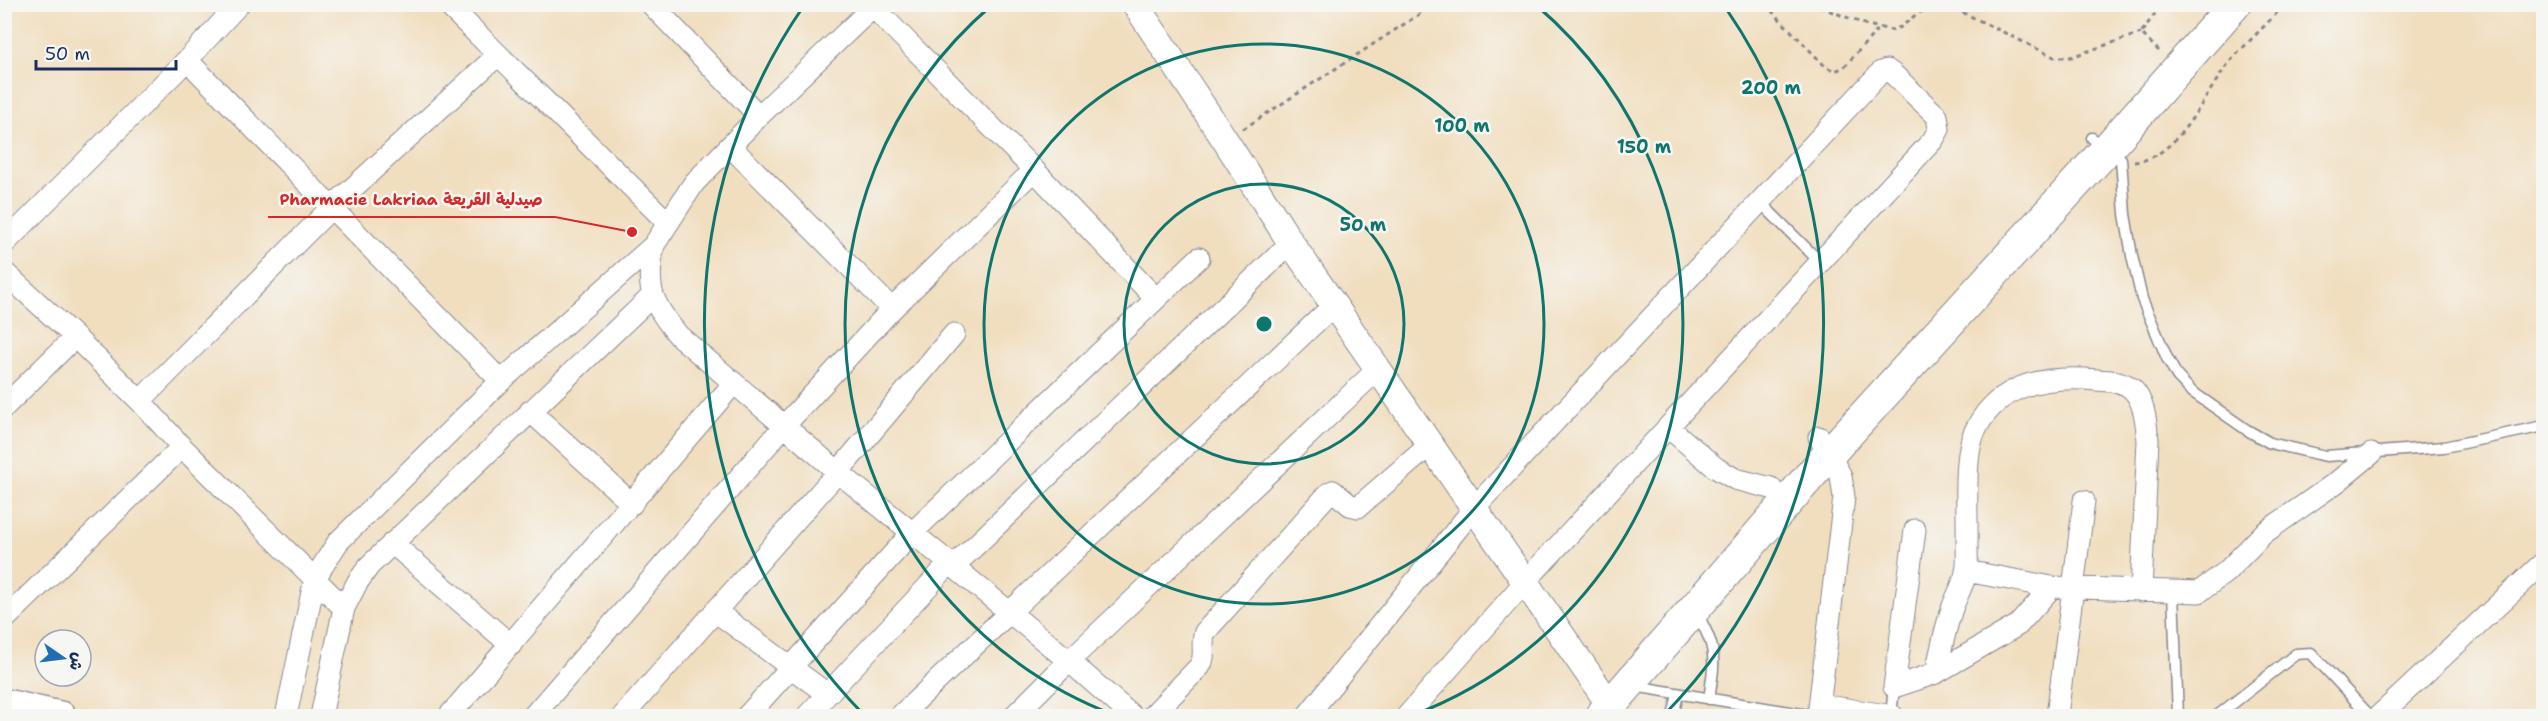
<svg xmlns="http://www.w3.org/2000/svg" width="2548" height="721" viewBox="0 0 2548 721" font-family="'Shantell Sans','Playpen Sans Arabic',sans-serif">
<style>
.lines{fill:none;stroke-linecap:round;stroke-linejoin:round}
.service-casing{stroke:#86868e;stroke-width:13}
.minor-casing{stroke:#86868e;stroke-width:23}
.tertiary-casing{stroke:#86868e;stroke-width:28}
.secondary-casing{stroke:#86868e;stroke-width:31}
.primary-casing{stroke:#86868e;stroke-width:34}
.path{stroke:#86868e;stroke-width:3;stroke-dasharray:4.5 4.5;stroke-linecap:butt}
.service{stroke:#fff;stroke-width:10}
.minor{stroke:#fff;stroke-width:21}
.tertiary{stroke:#fff;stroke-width:26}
.secondary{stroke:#fff;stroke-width:28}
.primary{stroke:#fff;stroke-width:32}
.ring{fill:none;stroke:#0f766e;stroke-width:3}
.centre{fill:#0f766e;stroke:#f6f6f2;stroke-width:3}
.ring-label{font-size:18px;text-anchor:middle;font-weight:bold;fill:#0f766e;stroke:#f6f6f2;stroke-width:5;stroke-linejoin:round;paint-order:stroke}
.leader{fill:none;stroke:#d62828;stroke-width:2}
.callout-dot{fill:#d62828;stroke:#f6f6f2;stroke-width:2}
.callout-label{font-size:16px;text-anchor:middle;font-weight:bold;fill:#d62828;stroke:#f6f6f2;stroke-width:5;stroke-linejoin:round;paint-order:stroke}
</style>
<rect width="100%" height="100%" fill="#f6f6f2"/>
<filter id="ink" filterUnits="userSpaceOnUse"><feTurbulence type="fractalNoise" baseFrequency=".0167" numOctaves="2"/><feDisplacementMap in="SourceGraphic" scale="12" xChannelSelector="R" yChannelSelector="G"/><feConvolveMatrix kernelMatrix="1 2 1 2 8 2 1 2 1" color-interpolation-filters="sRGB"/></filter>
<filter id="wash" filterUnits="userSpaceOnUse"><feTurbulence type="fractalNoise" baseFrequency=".008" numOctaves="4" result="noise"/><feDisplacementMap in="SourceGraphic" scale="24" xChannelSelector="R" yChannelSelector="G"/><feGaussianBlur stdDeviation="1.35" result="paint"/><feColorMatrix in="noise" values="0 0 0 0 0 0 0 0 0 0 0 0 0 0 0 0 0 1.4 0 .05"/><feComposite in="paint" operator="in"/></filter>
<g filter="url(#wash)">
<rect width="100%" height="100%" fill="#f1debf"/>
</g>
<g filter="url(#ink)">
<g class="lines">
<!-- service casing -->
<g class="service-casing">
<path id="service" d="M2092,138L2121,159L2125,214L2132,256L2142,299L2167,358L2177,376L2191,391L2247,430L2270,443L2326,456L2444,447L2544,426
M1760,202L1820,262
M2173,593L2178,716
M1695,611C1718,648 1715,658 1709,699
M1634,686L1814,716
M1673,716L1678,694
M1891,716L1894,687
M2217,716L2296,654L2311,653L2370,716"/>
</g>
<!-- minor casing -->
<g class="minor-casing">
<path id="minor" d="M447,4L667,222
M651,4L759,116
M873,7L1034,170
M187,60L501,381
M730,146L892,309
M4,244L187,60L239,4
M654,245C645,287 651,303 679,336L838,472L1069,661L1378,369
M4,272L75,337L140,401L182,447L344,608
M1156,299L1199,258
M140,401L331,208L498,55
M4,407L75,337
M530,411L632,504
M1668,427L1716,468L1735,479L1771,488
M1915,530L1894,687L1936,673L2018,625L2052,587
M392,543L511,645
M953,567L1291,243
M1966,571L2052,587L2199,592L2226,572L2264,533L2337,482L2371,454
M715,611L827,694
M4,620L182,447
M1936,673C1941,650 1945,628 1953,606C1957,595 1964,584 1966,572C1968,564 1967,553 1967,544C1968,516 1963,455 1975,431C1998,382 2049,375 2097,380C2108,381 2123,380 2132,389C2145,401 2146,424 2148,440L2141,591
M1820,705L1893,716
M286,716L315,578L338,542L501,381L654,245L694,183L759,116L876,4
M321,716L344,608L357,583L369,566L652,296
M449,716L734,383
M533,716L784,426L892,309L1034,170L1156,299L912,533L747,716
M623,716L838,472L954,334
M807,716L949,564
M900,716L1335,304
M1014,716L1069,661L1132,716
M1152,716L1200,666C1207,655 1200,644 1205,632L1329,493L1333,491L1350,505L1358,507L1430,445
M1307,716L1474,508L1881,72L1887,70L1893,74L1937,116L1939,129L1933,140L1524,583L1407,716
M1818,716L1844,497L1841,476L1819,437
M2057,716L2084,501
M2379,716L2544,562"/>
</g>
<!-- tertiary casing -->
<g class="tertiary-casing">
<path id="tertiary" d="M1135,4L1225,140L1291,243L1610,705"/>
</g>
<!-- secondary casing -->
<g class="secondary-casing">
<path id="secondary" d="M4,703L62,716"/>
</g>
<!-- primary casing -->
<g class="primary-casing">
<path id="primary" d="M1601,716L1829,454L2107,149L2235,4"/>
</g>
<!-- path -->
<path class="path" d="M1765,4L1826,67L1835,71L1844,67L1879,28
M1812,4L1867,25L1892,30L1901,27L1918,13L1932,7L1960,11L2054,57H2071L2141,33
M2159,51L2141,33L2162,4
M1243,129L1435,4
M2134,162C2181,158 2205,90 2233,58C2250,40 2268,23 2285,4"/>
<!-- service -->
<use href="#service" class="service"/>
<!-- minor -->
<use href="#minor" class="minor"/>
<!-- tertiary -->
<use href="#tertiary" class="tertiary"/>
<!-- secondary -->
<use href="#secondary" class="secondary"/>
<!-- primary -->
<use href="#primary" class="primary"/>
</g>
</g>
<!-- distance rings -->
<g class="ring">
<circle cx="1264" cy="324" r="140"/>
<circle cx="1264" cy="324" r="280"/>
<path d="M1117 716A419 419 0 0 1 992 5M1536 5A419 419 0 0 1 1411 716"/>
<path d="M865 716A559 559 0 0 1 803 7M1725 7A559 559 0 0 1 1663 716"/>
</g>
<circle cx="1264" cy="324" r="9" class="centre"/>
<g class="ring-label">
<text x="1771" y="94">200 m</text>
<text x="1462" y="132">100 m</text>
<text x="1644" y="153">150 m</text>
<text x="1363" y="231">50 m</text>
</g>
<!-- callouts -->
<path class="leader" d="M632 232L555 217H268"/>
<circle class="callout-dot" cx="632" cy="232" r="6"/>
<g class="callout-label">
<text x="411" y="205">Pharmacie Lakriaa صيدلية القريعة</text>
</g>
<!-- margin -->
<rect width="2548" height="721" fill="none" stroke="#f6f6f2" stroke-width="24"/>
<!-- north arrow -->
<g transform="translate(63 658) rotate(104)"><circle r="28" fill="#f6f6f2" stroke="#9ea6b7" stroke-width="1.5"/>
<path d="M0-4.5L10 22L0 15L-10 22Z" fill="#1f6fb2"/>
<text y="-9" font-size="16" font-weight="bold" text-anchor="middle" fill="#1b2f5e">ش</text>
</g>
<!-- scale -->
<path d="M36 60v9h140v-9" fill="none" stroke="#1b2f5e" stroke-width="3"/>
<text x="45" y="60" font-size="18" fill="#1b2f5e" stroke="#f6f6f2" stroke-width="4.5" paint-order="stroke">50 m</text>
</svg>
